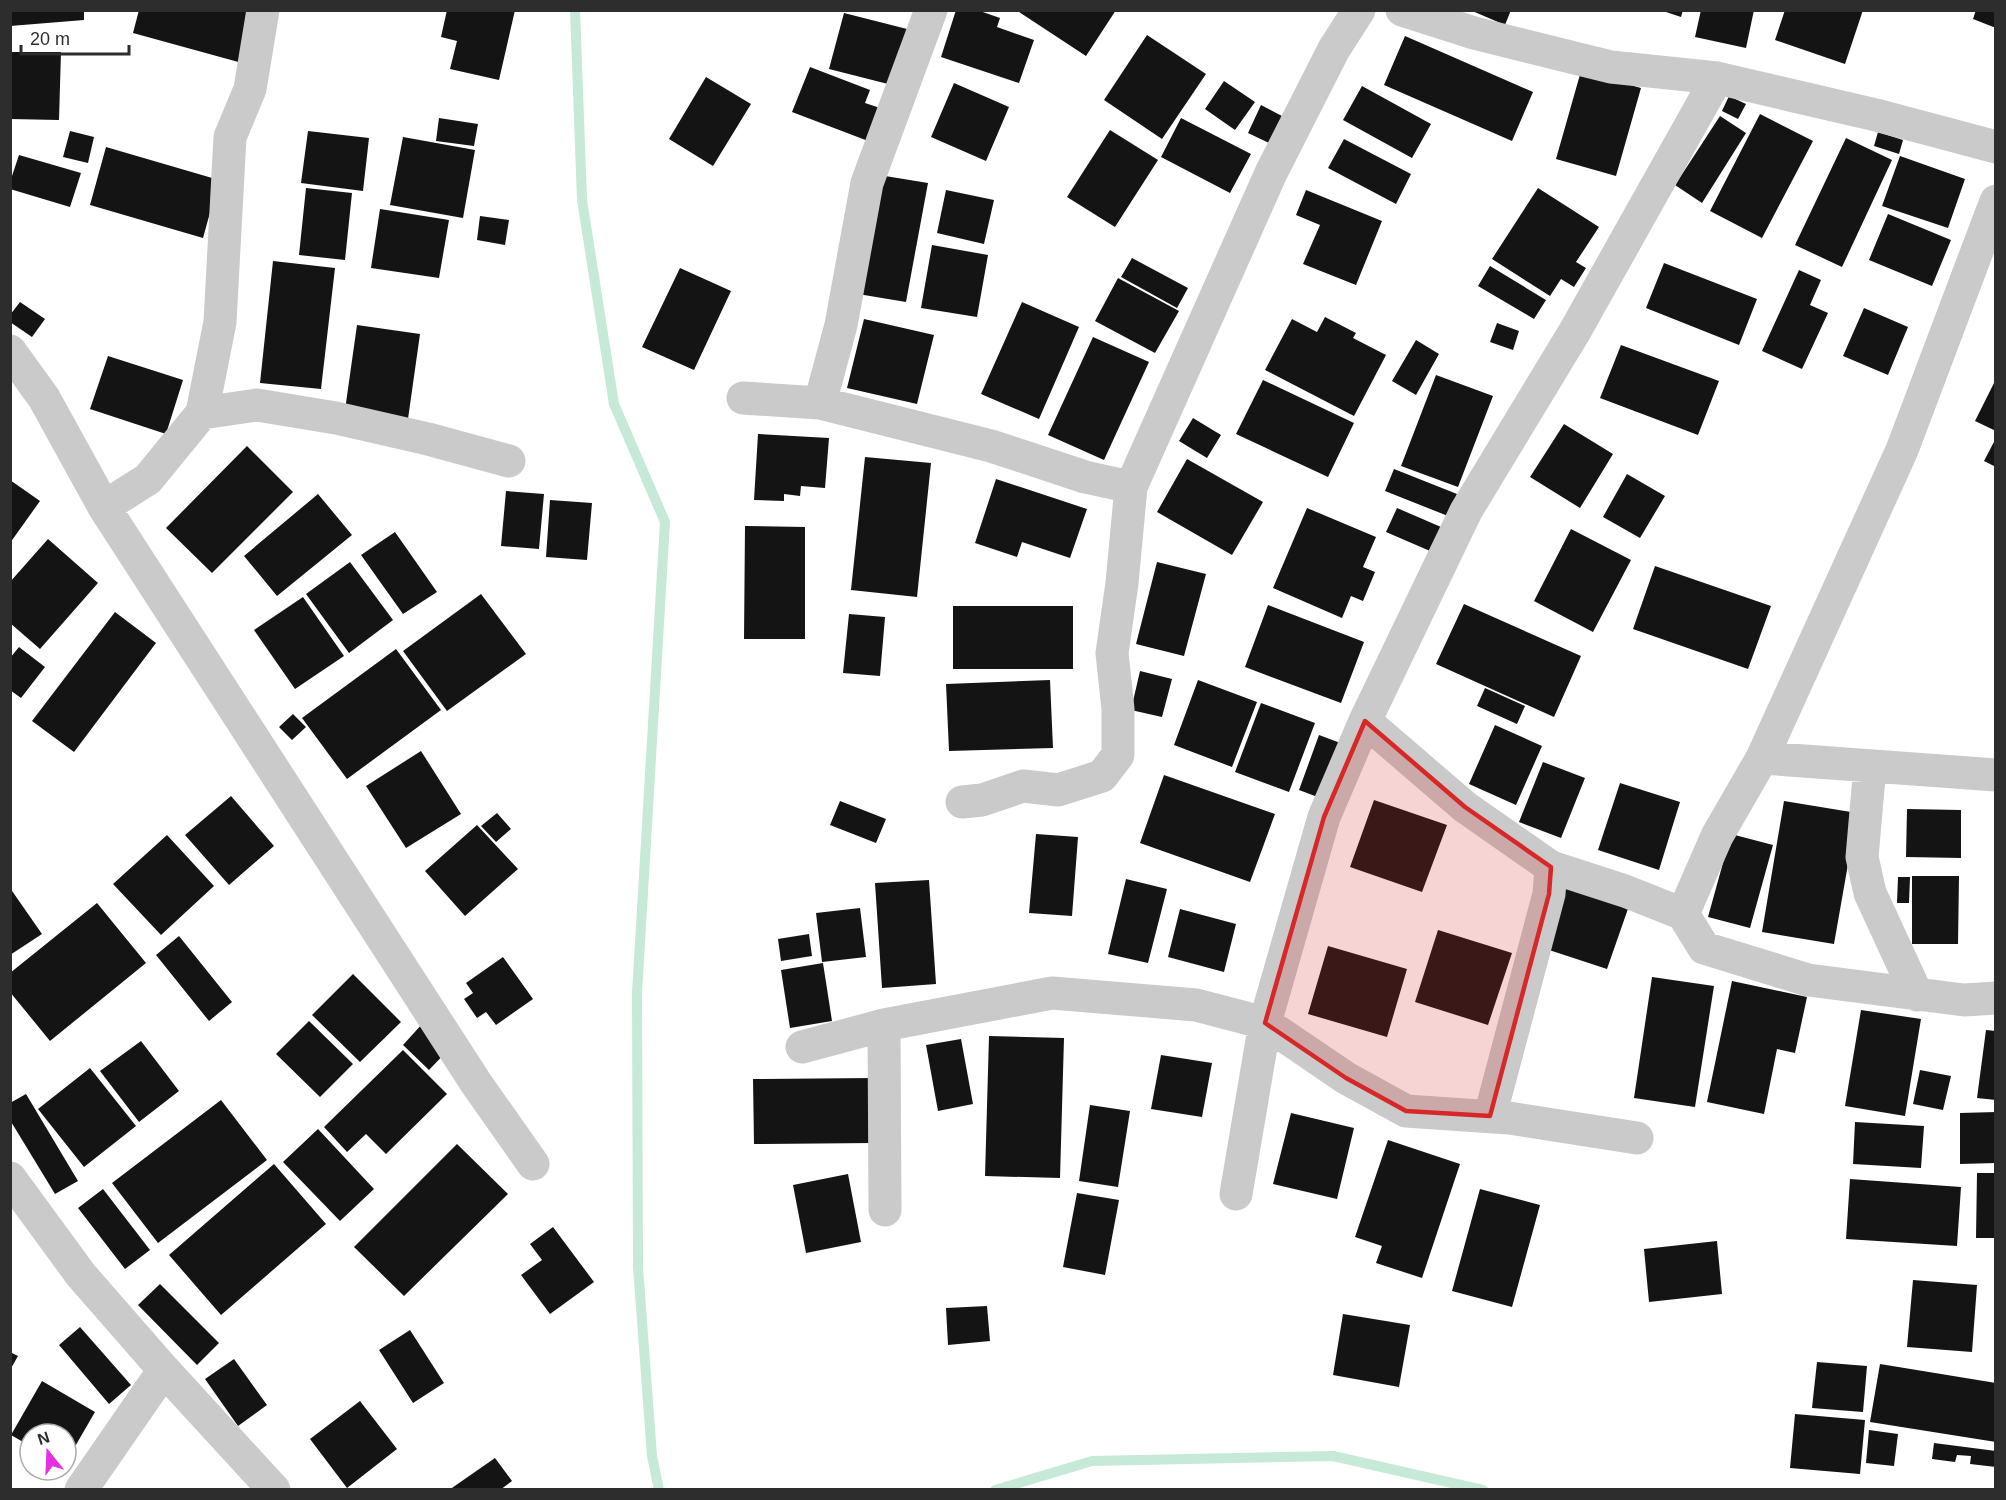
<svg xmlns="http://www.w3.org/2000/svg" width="2006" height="1500" viewBox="0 0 2006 1500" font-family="Arial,sans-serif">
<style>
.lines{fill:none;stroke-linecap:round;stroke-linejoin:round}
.stream{stroke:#c6ead7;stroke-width:10}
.building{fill:#141414}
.minor{stroke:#cacaca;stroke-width:33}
.marked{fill:#d62828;fill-opacity:0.2;stroke:#d62828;stroke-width:4.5;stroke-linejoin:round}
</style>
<rect width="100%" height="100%" fill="#fff"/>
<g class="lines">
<!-- stream -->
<path class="stream" d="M575,10L582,200L614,404L665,522L637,993L638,1267L652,1456L659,1490
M995,1490L1092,1461L1333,1456L1483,1490"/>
</g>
<!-- building -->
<path class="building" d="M10,10H84V20L10,26Z
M139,10H256L242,63L133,33Z
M447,10H515L499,80L450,69L457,41L441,37Z
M956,10H977L1000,18L997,27L1034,40L1019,83L941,57Z
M1016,10H1116L1086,56Z
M1470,10H1511L1505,25Z
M1660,10H1683L1681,17Z
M1701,10H1754L1746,48L1695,37Z
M1785,10H1863L1845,64L1775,40Z
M1976,10H1996V28L1973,19Z
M844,13L907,29L892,85L829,69Z
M1147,35L1206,74L1162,139L1104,100Z
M1405,36L1533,92L1512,141L1384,85Z
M10,52H61L59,120L10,119Z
M810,67L870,90L865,103L889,111L876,144L792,112Z
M1581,71L1641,88L1616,176L1556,159Z
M706,77L751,104L713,166L669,139Z
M1224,81L1255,102L1235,130L1205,109Z
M954,83L1009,107L986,161L931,137Z
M1362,86L1431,124L1412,158L1343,120Z
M1729,96L1746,104L1738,119L1722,111Z
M1261,105L1282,116L1269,143L1248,133Z
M1760,114L1813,141L1762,238L1710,211Z
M1720,116L1746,133L1702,203L1675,185Z
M439,118L478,124L474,146L436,141Z
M1181,118L1251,154L1230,193L1161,157Z
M1110,130L1158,160L1115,227L1067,197Z
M70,131L94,137L88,163L63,157Z
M308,131L369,138L363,191L301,183Z
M1878,132L1903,140L1899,154L1874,146Z
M403,137L475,150L463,218L390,205Z
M1846,138L1892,160L1842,267L1795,245Z
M1344,139L1411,174L1396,204L1328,168Z
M106,147L219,180L203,238L90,205Z
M19,155L81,173L70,207L10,189V182Z
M1900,156L1965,179L1948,228L1882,206Z
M879,175L928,183L906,302L858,294Z
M306,188L352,193L345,260L299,255Z
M1538,188L1599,227L1576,262L1586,268L1574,287L1561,279L1550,296L1492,259Z
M946,190L994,200L984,244L937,233Z
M1306,190L1382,221L1356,285L1303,264L1320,225L1296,215Z
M380,209L449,220L439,278L371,268Z
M1888,214L1951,240L1932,286L1869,260Z
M480,216L509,220L505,245L477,240Z
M932,245L988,255L977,317L921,308Z
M1132,258L1188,288L1177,308L1121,277Z
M273,261L335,268L321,389L260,383Z
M1664,263L1757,299L1739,345L1646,308Z
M1490,266L1546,300L1534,319L1478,286Z
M680,268L731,291L694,370L642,347Z
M1799,270L1821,280L1810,305L1828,313L1802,369L1762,351Z
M1118,278L1179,311L1155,353L1095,321Z
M20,302L45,319L32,337L10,322V315Z
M1022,302L1079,327L1039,419L981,394Z
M1864,308L1908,327L1888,375L1843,356Z
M1325,317L1356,333L1353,338L1386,355L1354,416L1265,370L1292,319L1317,332Z
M864,319L934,335L917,404L847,388Z
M1497,323L1519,331L1513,350L1490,342Z
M357,325L420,334L408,419L345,410Z
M1093,337L1149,362L1104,460L1048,435Z
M1416,340L1439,354L1416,395L1392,381Z
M1621,345L1719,381L1698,435L1600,398Z
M108,356L183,380L166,434L90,409Z
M1436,375L1493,396L1458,487L1401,466Z
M1996,379V431L1975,421Z
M1263,380L1354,423L1328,477L1236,434Z
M1193,418L1221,435L1207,458L1179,441Z
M1564,424L1613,454L1580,508L1530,477Z
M758,434L829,438L825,488L801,486L800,496L784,494V501L754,500Z
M1996,438V467L1984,461Z
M247,446L293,492L212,573L166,528Z
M865,457L931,463L917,597L851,590Z
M1187,459L1263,502L1232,555L1157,512Z
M1394,469L1457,494L1448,516L1385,491Z
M1627,474L1665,496L1640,538L1603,517Z
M996,479L1087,509L1070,558L1022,542L1017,557L975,543Z
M10,480L40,501L10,543Z
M506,491L544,494L539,549L501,546Z
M318,494L352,535L277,596L244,556Z
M550,500L592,503L587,560L546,557Z
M1307,508L1376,537L1363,567L1375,572L1363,601L1351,596L1342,618L1273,588Z
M1397,508L1448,530L1437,554L1386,532Z
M745,526L805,527V639H744Z
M1571,529L1631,560L1593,632L1534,601Z
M395,532L437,592L403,614L361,555Z
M48,539L98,583L40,649L10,623V582Z
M350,562L393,620L349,653L306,594Z
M1157,562L1206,574L1184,656L1136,644Z
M1655,566L1771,606L1748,669L1633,629Z
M481,594L526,654L447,711L403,651Z
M303,597L344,656L295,689L254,630Z
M1464,604L1581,656L1554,717L1436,664Z
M1268,605L1364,642L1341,703L1245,667Z
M953,606H1073V669H953Z
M115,612L156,643L74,752L32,721Z
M849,614L885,617L880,676L843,673Z
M19,647L45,667L21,698L10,690V658Z
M396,649L441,710L347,779L302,718Z
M1140,671L1172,679L1162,717L1131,710Z
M1050,680L1053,748L949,751L946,684Z
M1198,680L1257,702L1232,767L1174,745Z
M1485,688L1525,706L1517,724L1477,706Z
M1261,703L1315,723L1289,792L1235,772Z
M293,714L306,727L292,740L279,727Z
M1495,725L1542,746L1516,805L1469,784Z
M1319,735L1343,744L1323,799L1299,790Z
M421,751L461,814L406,848L366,786Z
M1543,762L1585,778L1561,838L1519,822Z
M1164,775L1275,814L1250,882L1140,843Z
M1620,783L1680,802L1659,870L1598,850Z
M231,796L274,846L229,885L185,835Z
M1374,800L1447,825L1422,892L1350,867Z
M840,801L886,819L876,843L830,825Z
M1784,801L1857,813L1834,944L1762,932Z
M1907,809L1961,810V858L1906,857Z
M497,813L511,829L496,842L481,826Z
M477,825L518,869L465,916L425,871Z
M1036,834L1078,837L1072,916L1029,913Z
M1731,834L1773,845L1750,928L1708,917Z
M167,835L214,886L161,935L113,884Z
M1912,876H1959L1958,944H1912Z
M1898,877H1910L1909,903H1897Z
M1126,879L1167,889L1148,963L1108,954Z
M929,880L936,984L882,988L875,883Z
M1566,882L1630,903L1607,969L1543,948Z
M10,888L42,934L10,955Z
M97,903L146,963L50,1041L10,992V973Z
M860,908L866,957L822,962L816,913Z
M1180,909L1236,924L1224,972L1168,957Z
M1438,930L1512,953L1488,1025L1415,1002Z
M809,934L812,956L781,961L778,939Z
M179,936L232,1002L209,1021L156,955Z
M1328,946L1407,969L1387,1037L1308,1014Z
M503,957L533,999L496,1025L486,1012L477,1018L464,999L473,993L466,983Z
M823,963L832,1021L790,1028L781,970Z
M353,974L401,1022L360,1062L312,1015Z
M1652,977L1714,986L1695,1107L1634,1098Z
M1732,981L1807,997L1795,1053L1777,1049L1764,1114L1707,1102Z
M1861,1010L1921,1019L1905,1116L1845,1106Z
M309,1021L353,1064L320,1097L276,1054Z
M423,1023L450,1048L429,1070L403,1045Z
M1986,1030L1996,1031V1100L1977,1098Z
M989,1036L1064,1038L1060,1178L985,1176Z
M961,1039L973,1104L938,1111L926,1045Z
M141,1041L179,1091L139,1122L100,1071Z
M403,1050L447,1094L386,1154L366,1134L347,1152L324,1127Z
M1161,1055L1212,1063L1202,1117L1151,1109Z
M90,1068L136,1126L84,1167L38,1109Z
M1920,1070L1951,1076L1943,1110L1913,1104Z
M874,1078V1143L754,1144L753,1079Z
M26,1094L78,1181L55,1194L10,1120V1103Z
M221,1100L267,1160L158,1243L112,1183Z
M1090,1105L1130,1111L1118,1187L1079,1181Z
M1996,1112V1163L1960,1164V1113Z
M1291,1113L1354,1128L1337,1199L1273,1184Z
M1855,1122L1924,1126L1921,1168L1853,1164Z
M318,1129L374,1189L340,1221L283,1162Z
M1388,1140L1460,1164L1422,1278L1376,1263L1382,1246L1355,1237Z
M457,1144L508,1194L404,1296L354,1247Z
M274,1164L326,1224L221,1315L169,1255Z
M1977,1173H1996V1238H1976Z
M848,1174L861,1242L806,1253L793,1185Z
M1850,1179L1961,1187L1957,1246L1846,1239Z
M103,1189L150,1250L125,1269L78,1208Z
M1480,1189L1540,1205L1512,1307L1452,1291Z
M1077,1193L1119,1200L1105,1275L1063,1267Z
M553,1227L594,1282L550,1314L521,1275L542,1260L530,1244Z
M1717,1241L1722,1294L1649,1302L1644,1249Z
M1913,1280L1977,1285L1972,1352L1907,1347Z
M160,1284L219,1343L197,1365L138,1305Z
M987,1306L990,1341L948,1345L946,1308Z
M1343,1314L1410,1325L1399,1387L1333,1375Z
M80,1327L131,1385L109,1404L59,1345Z
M410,1330L444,1383L413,1403L379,1350Z
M10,1352L18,1356L10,1370Z
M234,1359L267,1405L238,1426L205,1379Z
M1817,1362L1867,1366L1863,1412L1812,1408Z
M1880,1364L1996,1383V1442L1870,1422Z
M42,1381L95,1412L66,1462V1434H30V1446L11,1435Z
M360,1401L397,1449L347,1488L310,1439Z
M1795,1414L1865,1420L1860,1474L1790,1468Z
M1869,1430L1898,1434L1894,1466L1866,1463Z
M1934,1443L1996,1451V1467L1970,1464L1971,1456L1957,1455L1955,1462L1932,1459Z
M495,1458L512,1481L500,1490H449Z"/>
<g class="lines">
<!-- minor -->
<path class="minor" d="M1402,10L1474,33L1611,67L1717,78L1876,115L1996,147
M10,351L44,398L104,507L476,1083L533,1164
M743,398L820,403L991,446L1085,477L1131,487
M820,403L841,325L867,183L931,10
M202,413L257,405L336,418L428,439L509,461
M104,507L148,479L202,413L220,322L230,137L250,89L263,10
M1365,721L1465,807L1551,867L1625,891L1683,914L1717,836L1762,758L1902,450L1996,201
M1762,758L1996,775
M1870,766L1862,857L1870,893L1917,995
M962,802L982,800L1023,786L1058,790L1102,776L1118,755V709L1112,653L1122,583L1131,487L1271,173L1334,49L1359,10
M1683,914L1704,948L1808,980L1964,1000L1996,998
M884,1025L885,1210
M802,1047L884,1025L1052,993L1196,1005L1265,1023L1346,1078L1406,1111L1509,1118L1637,1138
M1490,1116L1549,894L1551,867
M10,1178L81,1275L164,1370L274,1490
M1236,1194L1265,1023L1324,817L1365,721L1466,511L1575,331L1717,78
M81,1490L164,1370"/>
</g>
<!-- marked area -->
<path class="marked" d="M1365,721L1465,807L1551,867L1549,894L1490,1116L1406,1111L1346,1078L1265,1023L1324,817Z"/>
<!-- border -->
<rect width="2006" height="1500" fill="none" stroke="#2d2d2d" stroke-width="24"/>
<!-- north arrow -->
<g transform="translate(48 1452) rotate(342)"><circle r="28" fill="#ffffff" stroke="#ababab" stroke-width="1.5"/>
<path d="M0-4.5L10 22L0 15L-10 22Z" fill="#e330e2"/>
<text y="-9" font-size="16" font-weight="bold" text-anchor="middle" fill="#2d2d2d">N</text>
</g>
<!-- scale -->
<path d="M21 45v9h108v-9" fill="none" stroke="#2d2d2d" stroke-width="3"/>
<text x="30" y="45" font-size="18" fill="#2d2d2d" stroke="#ffffff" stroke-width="4.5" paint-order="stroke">20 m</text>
</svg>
